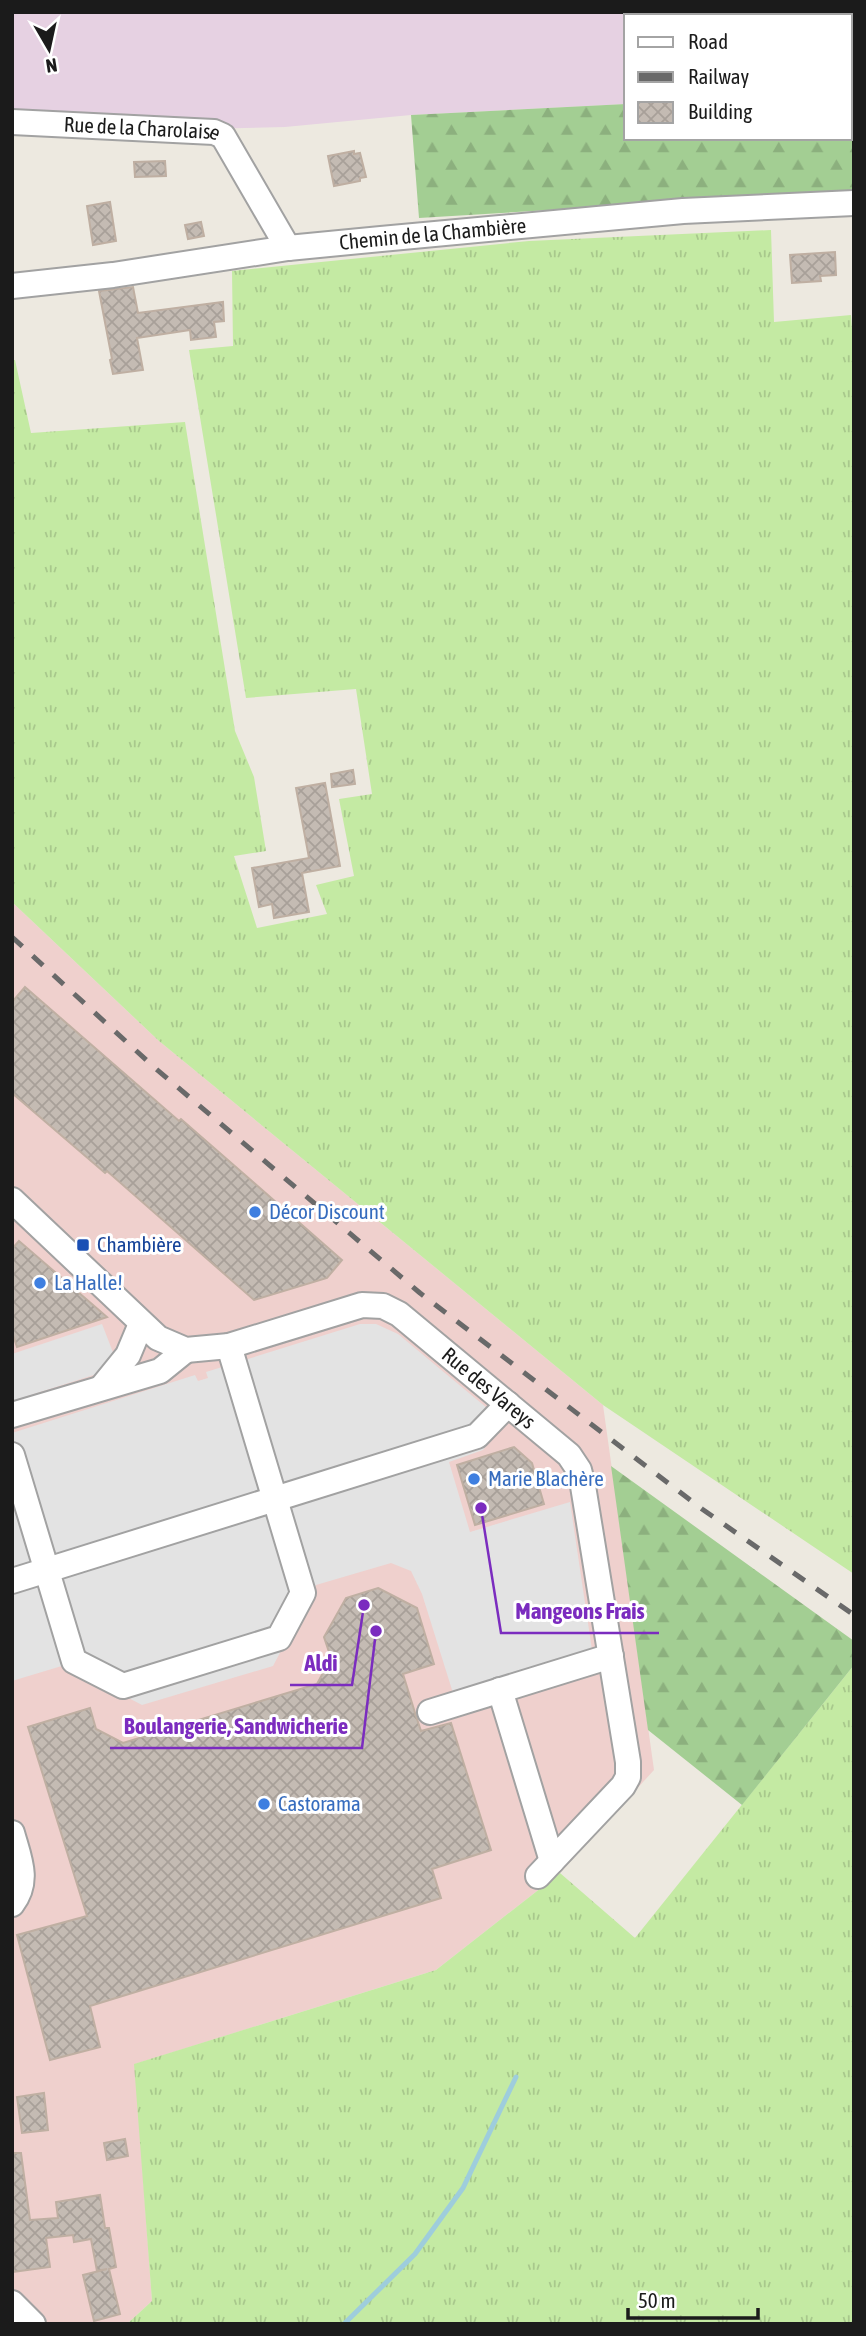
<svg xmlns="http://www.w3.org/2000/svg" width="866" height="2336" viewBox="0 0 866 2336" font-family="'Asap Condensed',sans-serif">
<style>
.commercial{fill:#efd0cd}
.industrial{fill:#e6d1e2}
.grass{fill:url(#grass-tufts)}
.forest{fill:url(#forest-firs)}
.parking{fill:#e3e3e3}
.lines{fill:none;stroke-linecap:round;stroke-linejoin:round}
.stream{stroke:#9ecddc;stroke-width:5}
.building{fill:url(#building-cross-hatch);stroke:#bfafa2;stroke-width:2}
.minor-casing{stroke:#a2a2a2;stroke-width:28}
.minor{stroke:#fff;stroke-width:24}
.rail{stroke:#696969;stroke-width:5;stroke-dasharray:14 14;stroke-linecap:butt}
.shop-dot{fill:#3f7fe0;stroke:#fff;stroke-width:2.5}
.transit-dot{fill:#1a4fb4;stroke:#fff;stroke-width:2.5}
.labels{text-anchor:middle;stroke-width:6;stroke-linejoin:round;paint-order:stroke}
.street-label{font-size:21px;fill:#1b1b1b;stroke:#fff}
.shop-label{font-size:21px;fill:#366cbe;stroke:#fff;text-anchor:start}
.transit-label{font-size:21px;fill:#164399;stroke:#fff;text-anchor:start}
.leader{fill:none;stroke:#7b2cbf;stroke-width:2.5}
.callout-dot{fill:#7b2cbf;stroke:#fff;stroke-width:2.5}
.callout-label{font-size:23px;text-anchor:middle;font-weight:bold;fill:#7b2cbf;stroke:#fff;stroke-width:6;stroke-linejoin:round;paint-order:stroke}
</style>
<defs>
<pattern id="grass-tufts" width="24" height="20" patternUnits="userSpaceOnUse" patternTransform="scale(1.75)"><rect width="24" height="20" fill="#c4eaa3"/><path d="M3 7l-1-3M5 7V3M7 7l1-3M15 17l-1-3M17 17v-4M19 17l1-3" fill="none" stroke="#a8c88c"/></pattern>
<pattern id="forest-firs" width="22" height="20" patternUnits="userSpaceOnUse" patternTransform="scale(1.75)"><rect width="22" height="20" fill="#a3ce93"/><path d="M5 1l3.5 6h-7zM16 11l3.5 6h-7z" fill="#8cb07e"/></pattern>
<pattern id="building-cross-hatch" width="8" height="8" patternUnits="userSpaceOnUse" patternTransform="scale(1.75)"><rect width="8" height="8" fill="#c4bbb3"/><path d="M0 0l8 8M0 8l8-8" fill="none" stroke="#a8a099"/></pattern>
</defs>
<rect width="100%" height="100%" fill="#ede9e0"/>
<!-- commercial -->
<path class="commercial" d="M12,902L159,1041L603,1405L654,1770L560,1873L436,1970L135,2064L152,2301L127,2324H21L12,2314Z"/>
<!-- industrial -->
<path class="industrial" d="M12,12H854V93H850V16H626V104L411,115L285,127L12,133Z"/>
<!-- grass -->
<path class="grass" d="M771,230L774,322L851,315L854,358V1574L603,1405L159,1041L12,902V360H15L31,433L185,422L235,731L254,777L266,851L234,856L257,928L327,914L316,885L354,876L339,799L372,794L356,689L246,698L189,350L233,346L232,271L529,241Z
M854,1665V2324H127L152,2301L134,2064L436,1970L560,1873L635,1938Z"/>
<!-- forest -->
<path class="forest" d="M850,93H854V195L714,200L419,218L411,115L626,104V138H850Z
M611,1466L854,1641V1665L742,1805L648,1730Z"/>
<!-- parking -->
<path class="parking" d="M102,1324L116,1360L103,1372L12,1401V1354Z
M360,1324H376L398,1334L505,1423L483,1450L449,1462L470,1532L570,1502L592,1650L453,1693L422,1594L411,1571L391,1563L316,1585L273,1666L142,1705L65,1665L12,1681V1433L195,1375L198,1381L208,1378L206,1372Z"/>
<g class="lines">
<!-- stream -->
<path class="stream" d="M344,2324L415,2254L463,2188L516,2077"/>
</g>
<!-- building -->
<path class="building" d="M354,151V154L360,153L366,177L360,178V181L334,186L328,156Z
M165,161L166,176L135,177L134,162Z
M110,202L116,241L93,245L87,206Z
M201,222L204,236L188,239L185,225Z
M835,252L836,275L820,276L821,281L792,283L790,255Z
M133,287L138,313L223,302L224,321L214,322L216,337L191,340L190,330L137,338L143,370L113,374L110,360L112,359L99,291Z
M353,770L355,784L332,787L331,774Z
M325,783L340,866L302,873L309,912L274,918L272,904L259,907L252,868L309,858L296,788Z
M25,987L179,1121L181,1119L342,1260L327,1278L254,1300L107,1171L105,1173L12,1093V1002Z
M19,1241L107,1317L17,1347L12,1332V1249Z
M514,1447L532,1463L544,1504L475,1525L457,1465Z
M378,1588L417,1608L434,1664L403,1674L416,1716L421,1731L451,1723L491,1850L432,1869L441,1898L90,2006L100,2047L50,2060L17,1935L87,1916L28,1727L90,1708L96,1729L123,1743L317,1684L331,1658L324,1637L346,1598Z
M44,2093L48,2130L22,2133L17,2097Z
M125,2139L128,2156L107,2160L104,2143Z
M12,2153H21L30,2220L58,2218L56,2202L100,2195L105,2228H109L116,2267L109,2269L120,2314L94,2321L83,2275L107,2269L97,2271L91,2239L74,2242L73,2235L46,2238L50,2267L12,2272Z"/>
<g class="lines">
<!-- minor casing -->
<g class="minor-casing">
<g id="minor">
<path id="s1" d="M12,122L214,132L223,136L288,248"/>
<path id="s2" d="M12,286L113,275L288,248L381,239L683,211L854,203"/>
<path id="s3" d="M12,1200L158,1338L186,1350L229,1346L362,1305L383,1306L399,1314L569,1455L579,1470L583,1486L628,1762V1777L623,1786L538,1876"/>
<path d="M102,1387L128,1355L141,1324"/>
<path d="M12,1415L160,1371L186,1350"/>
<path d="M12,1455L74,1661L123,1686L279,1638L303,1593L229,1346"/>
<path d="M12,1581L477,1436L508,1404"/>
<path d="M500,1690L552,1861"/>
<path d="M430,1712L611,1656"/>
<path d="M12,1833C19,1858 30,1881 12,1904"/>
<path d="M12,2303L33,2324"/>
</g>
</g>
<!-- minor -->
<use href="#minor" class="minor"/>
<!-- rail -->
<path class="rail" d="M12,937L155,1068L420,1293L702,1509L854,1615"/>
</g>
<!-- markers -->
<g class="shop-dot">
<circle cx="255" cy="1212" r="7"/>
<circle cx="40" cy="1283" r="7"/>
<circle cx="474" cy="1479" r="7"/>
<circle cx="264" cy="1804" r="7"/>
</g>
<rect class="transit-dot" x="76" y="1238" width="14" height="14" rx="3.5"/>
<g class="labels">
<!-- street labels -->
<g class="street-label">
<text dy="7" stroke="none"><textPath href="#s1" startOffset="130">Rue de la Charolaise</textPath></text>
<text dy="7" stroke="none"><textPath href="#s2" startOffset="424">Chemin de la Chambière</textPath></text>
<text dy="7" stroke="none"><textPath href="#s3" startOffset="569">Rue des Vareys</textPath></text>
</g>
<!-- shop labels -->
<g class="shop-label">
<text x="269" y="1219">Décor Discount</text>
<text x="54" y="1290">La Halle!</text>
<text x="488" y="1486">Marie Blachère</text>
<text x="278" y="1811">Castorama</text>
</g>
<!-- transit labels -->
<g class="transit-label">
<text x="97" y="1252">Chambière</text>
</g>
</g>
<!-- callouts -->
<path class="leader" d="M481 1508L501 1633H659M364 1605L352 1685H290M376 1631L362 1748H110"/>
<g class="callout-dot">
<circle cx="481" cy="1508" r="7"/>
<circle cx="364" cy="1605" r="7"/>
<circle cx="376" cy="1631" r="7"/>
</g>
<g class="callout-label">
<text x="580" y="1619">Mangeons Frais</text>
<text x="321" y="1671">Aldi</text>
<text x="236" y="1734">Boulangerie, Sandwicherie</text>
</g>
<!-- border -->
<rect width="866" height="2336" fill="none" stroke="#1b1b1b" stroke-width="28"/>
<!-- legend -->
<rect x="624" y="14" width="228" height="126" fill="#ffffff" stroke="#a4a4a4" stroke-width="2"/>
<rect x="638" y="37" width="35" height="10" fill="#ffffff" stroke="#a4a4a4" stroke-width="2"/>
<text x="688" y="49" font-size="21" fill="#1b1b1b">Road</text>
<rect x="638" y="72" width="35" height="10" fill="#696969" stroke="#a4a4a4" stroke-width="2"/>
<text x="688" y="84" font-size="21" fill="#1b1b1b">Railway</text>
<rect x="638" y="102" width="35" height="21" fill="url(#building-cross-hatch)" stroke="#a4a4a4" stroke-width="2"/>
<text x="688" y="119" font-size="21" fill="#1b1b1b">Building</text>
<!-- north arrow -->
<g transform="translate(49 49) rotate(171)" stroke="#ffffff" stroke-width="5" paint-order="stroke">
<path d="M0-5L12 26L0 18L-12 26Z" fill="#1b1b1b"/>
<text y="-10" font-size="19" font-weight="bold" text-anchor="middle" fill="#1b1b1b">N</text>
</g>
<!-- scale -->
<path d="M628 2308v10h130v-10" fill="none" stroke="#1b1b1b" stroke-width="3.5"/>
<text x="638" y="2308" font-size="21" fill="#1b1b1b" stroke="#ffffff" stroke-width="5" paint-order="stroke">50 m</text>
</svg>
